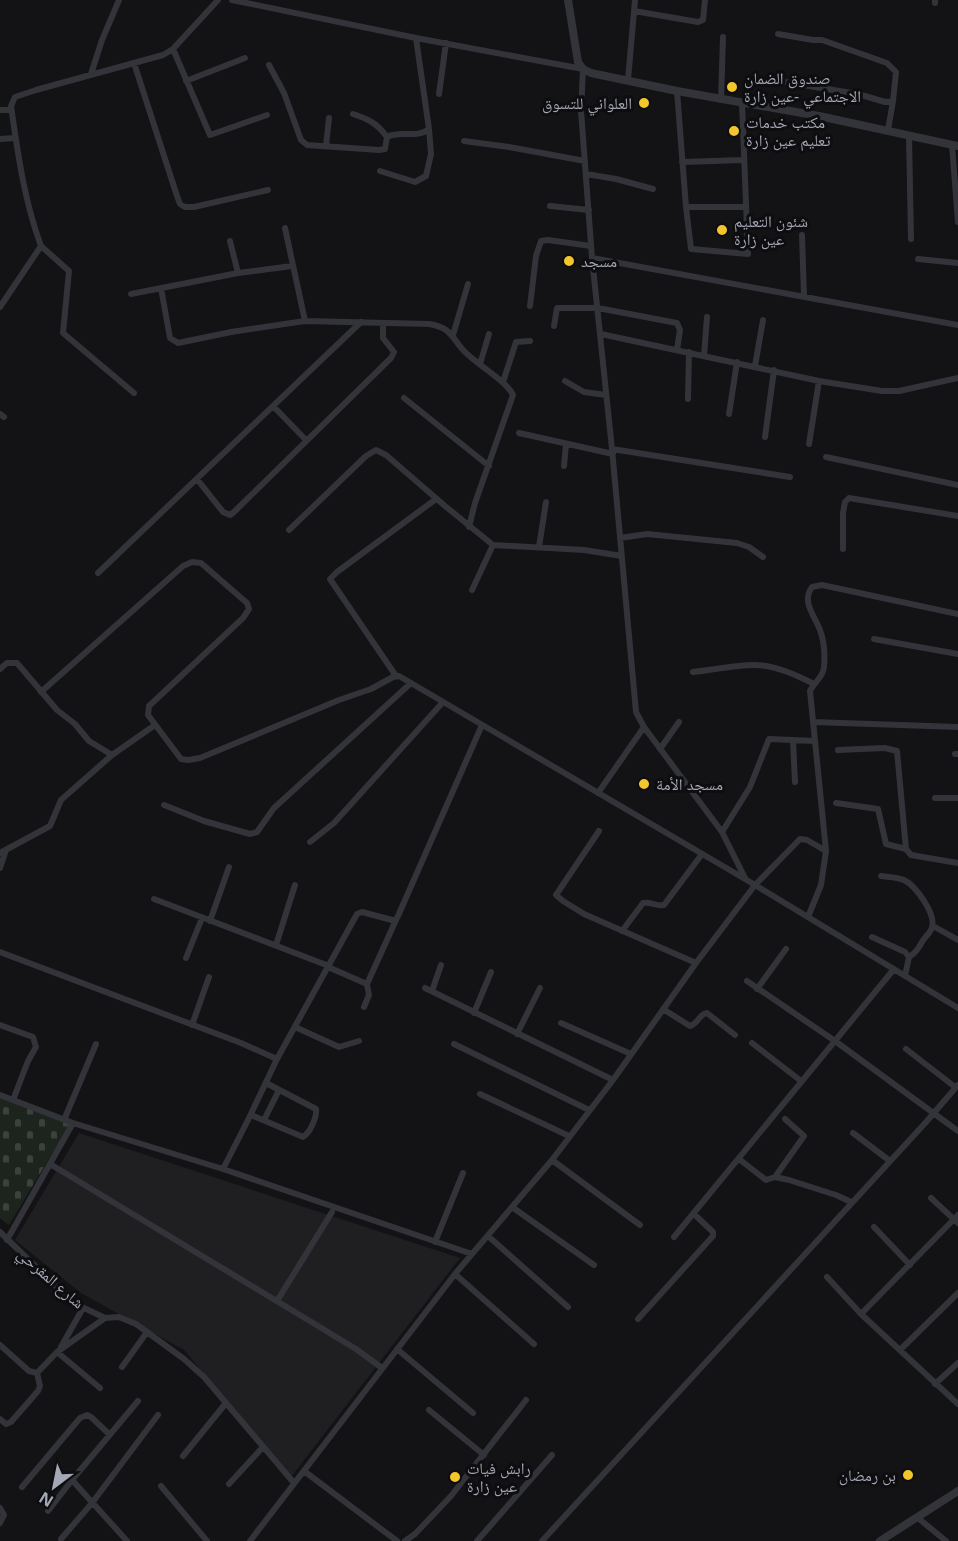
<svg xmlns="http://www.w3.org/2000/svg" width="958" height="1541" viewBox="0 0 958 1541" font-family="'Open Sans','Noto Naskh Arabic',sans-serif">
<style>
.built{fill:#1f1e21}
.cemetery{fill:url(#cemetery-stones)}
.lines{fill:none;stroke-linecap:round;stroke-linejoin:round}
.minor{stroke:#333439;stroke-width:6}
.tertiary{stroke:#333439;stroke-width:8}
.poi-dot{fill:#f3c72b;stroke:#0e0d0f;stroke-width:2}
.labels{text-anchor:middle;stroke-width:6;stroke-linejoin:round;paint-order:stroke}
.poi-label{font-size:16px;fill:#a4a7b5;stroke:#0e0d0f;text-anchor:start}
.street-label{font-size:16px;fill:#a4a7b5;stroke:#0e0d0f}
</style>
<defs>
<pattern id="cemetery-stones" width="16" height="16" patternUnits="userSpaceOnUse" patternTransform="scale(1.5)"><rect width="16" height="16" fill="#1d241e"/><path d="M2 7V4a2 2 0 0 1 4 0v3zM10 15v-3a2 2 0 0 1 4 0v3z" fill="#3b413c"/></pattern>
</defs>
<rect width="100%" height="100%" fill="#131214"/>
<!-- built -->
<path class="built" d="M79,1133L460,1258L291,1477L184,1350L81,1293L15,1240Z"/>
<!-- cemetery -->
<path class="cemetery" d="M0,1097L70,1124L9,1225L0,1218Z"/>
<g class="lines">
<!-- minor -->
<path class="minor" d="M232,0L416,38L583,69L581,111L592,258L612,449L636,712L644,727L722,832L745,878
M935,3V0
M634,11L698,22L703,20L705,0
M173,49L210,135L267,115
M134,63L177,196L180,204L185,207H194L268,190
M269,65L284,93L301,140L307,145L379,150L385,149L387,137C377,123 368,119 353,114
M91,74L102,40L119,0
M628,80L635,0
M772,80L858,94L885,102L893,101L896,72L887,63L822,40H813L778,34
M186,81L245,58
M677,91L686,207L691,249L748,254L742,103
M439,94L446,43
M721,100L723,37
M0,110H11
M888,130L893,101
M909,136L911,239
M387,137C400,130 417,139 429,129L416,38
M0,139L15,138
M464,141L509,147L585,161
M952,145L958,222
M326,146L329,118
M682,162L744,160
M380,171L415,182L426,176L431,154L429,129
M586,174L616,179L653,189
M550,206L589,210
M686,207H746
M285,228L305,321
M802,235L804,296
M230,241L238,273
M41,246L69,271L63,333L134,393
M592,258L958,325
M918,259L958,263
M161,288L170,338L178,343L231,332L305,321L429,324C435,325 440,326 446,330C454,336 457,344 464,351C476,364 507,381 513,395L475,503L469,527
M131,294L238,273L292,266
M530,306L536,256L541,241L548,240L591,246
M0,307L41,246C24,200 18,154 11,106L15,97L36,90L163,55L173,49L218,0
M554,326L557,308H598L677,323L680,330L677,350
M601,334L819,381L882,391H899L958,378
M453,335L468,284
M704,356L707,317
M480,364L489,334
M755,366L763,320
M565,381L584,392L606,395
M503,382L516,342L530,341
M404,398L489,466
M688,399L689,352
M274,407L306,440
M0,414L4,417
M729,414L737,362
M519,433L613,454
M765,437L774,370
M809,444L819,381
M612,449L790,477
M826,457L958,485
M564,466L566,444
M197,479L223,512L230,515L234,512L391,358L394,352L383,338V323
M289,530L366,456L376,450L386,455L445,506L493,545L584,550L622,556
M620,538L647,534L737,543L749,547L763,557
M539,547L546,502
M843,549V513L845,502L849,498L958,516
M98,573L361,322
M472,590L493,545
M874,639L958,654
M0,669L7,663H17L57,710L75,724L89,741L112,755L155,725
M693,672C713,670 735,665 755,665C775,665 797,675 814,684
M396,676L330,579L337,572L436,499
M41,692L183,566L192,562L201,563L247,603L249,609L243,618L149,706L148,715L181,759L188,760L200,758L339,700L371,689L393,677L399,676L745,879L958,1008
M813,722L958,727
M793,740L795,782
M660,749L679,722
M838,750L885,748L897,751L906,849L911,855L958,863
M955,754H958
M598,793L644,727
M935,798H958
M836,803L878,809L886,844L906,849
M164,805L204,821L250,834L257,832L274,808L411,683
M599,831L556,895L563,901L584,914L696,963
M722,832L750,787L769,739L815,741
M310,842L334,823L443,702
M0,853L50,826L61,800L112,755
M0,868L6,850
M881,876C888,877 897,877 904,880C916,886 936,914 932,927C931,932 927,935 924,939C919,946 918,952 909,957
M154,899L329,966
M808,917L821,885L826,851L810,691C814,682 823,678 824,667C825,656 824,641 820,630C815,616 801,602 812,587L822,585L958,614
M210,921L229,867
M933,926L958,940
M622,931L643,903C651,901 656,907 664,905L702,854
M872,937L905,952L909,957L905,976
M276,945L295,885
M0,952L241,1043L277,1059
M186,958L202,918
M328,967L367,984L396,920
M747,981L835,1041L958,1131
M425,988L613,1080
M757,989L786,949
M432,991L441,965
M364,1007L369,995L367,984
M663,1009L690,1026C698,1024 699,1014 707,1013L735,1035
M474,1013L491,972
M561,1023L631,1054
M0,1025L33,1037L36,1047L28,1061L13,1100
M192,1025L209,977
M295,1027L339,1047L359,1041
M517,1034L540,988
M752,1043L801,1081
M454,1044L589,1110
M906,1049L955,1087
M480,1094L569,1136
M0,1095L73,1123L223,1169L472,1254
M251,1115L303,1137C310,1133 317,1117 316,1109L266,1083
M64,1120L96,1044
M264,1120L279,1090
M853,1133L890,1161
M739,1159L766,1180L775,1177L789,1180L836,1195L851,1202
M552,1160L640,1225
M50,1164L356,1349L382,1368
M223,1169L249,1118L277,1059L357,914L362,912L392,920H396L398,916L482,725
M775,1177L804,1136L785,1119
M931,1198L958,1223
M512,1207L594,1265
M874,1227L910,1265
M0,1232L63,1293L80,1306L105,1318L119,1317L136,1324L184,1359L204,1377L294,1483
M488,1236L568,1307
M674,1237L894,969
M7,1240L73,1123
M435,1242L463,1173
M455,1274L534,1344
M827,1277L861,1314L958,1404
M277,1301L332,1212
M861,1314L958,1215
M638,1319L713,1236V1232L694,1214
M0,1345L29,1371L37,1373
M61,1347L83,1308
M397,1349L473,1413
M900,1350L958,1293
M57,1352L100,1388
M122,1367L147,1332
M37,1373L57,1352L105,1318
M935,1384L958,1363
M429,1410L484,1455
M0,1419L6,1424L11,1422L38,1391L40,1386L37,1373
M183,1456L226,1403
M304,1471L397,1541
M229,1484L263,1447
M161,1486L207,1541
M22,1487L80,1418L87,1415L91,1417L109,1434
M0,1508L4,1515L0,1523
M48,1511L72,1480
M918,1518L946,1541
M61,1539L92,1503L158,1415
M127,1541L72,1480L138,1401
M250,1541L455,1274L552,1160L613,1080L696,963L755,885L800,839L807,840L826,851
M405,1541L415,1534L451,1496L526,1400
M477,1541L552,1455
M542,1541L927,1121L958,1085"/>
<!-- tertiary -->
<path class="tertiary" d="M568,0L578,62L583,69L591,73L677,91L819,116L958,146
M880,1541L958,1491"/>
</g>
<!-- markers -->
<g class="poi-dot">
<circle cx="732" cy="87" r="6"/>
<circle cx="644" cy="103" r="6"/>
<circle cx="734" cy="131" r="6"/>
<circle cx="722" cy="230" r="6"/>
<circle cx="569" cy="261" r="6"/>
<circle cx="644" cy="784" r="6"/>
<circle cx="908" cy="1475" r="6"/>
<circle cx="455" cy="1477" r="6"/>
</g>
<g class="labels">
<!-- poi labels -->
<g class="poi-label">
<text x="744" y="84">صندوق الضمان<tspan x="744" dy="18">الاجتماعي -عين زارة</tspan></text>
<text x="632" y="109" text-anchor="end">العلواني للتسوق</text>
<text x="746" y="128">مكتب خدمات<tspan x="746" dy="18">تعليم عين زارة</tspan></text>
<text x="734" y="227">شئون التعليم<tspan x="734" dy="18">عين زارة</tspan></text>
<text x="581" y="267">مسجد</text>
<text x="656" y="790">مسجد الأمة</text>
<text x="467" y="1474">رابش فيات<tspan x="467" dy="18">عين زارة</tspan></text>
<text x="896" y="1481" text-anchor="end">بن رمضان</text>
</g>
<!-- street labels -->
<g class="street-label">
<text transform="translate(51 1278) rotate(41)" y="6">شارع المقرحي</text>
</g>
</g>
<!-- north arrow -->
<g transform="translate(54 1487) rotate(212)" stroke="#0e0d0f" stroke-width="4.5" paint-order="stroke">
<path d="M0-4.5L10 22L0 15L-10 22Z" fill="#a4a7b5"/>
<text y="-9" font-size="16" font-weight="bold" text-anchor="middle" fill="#a4a7b5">N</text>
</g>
</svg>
